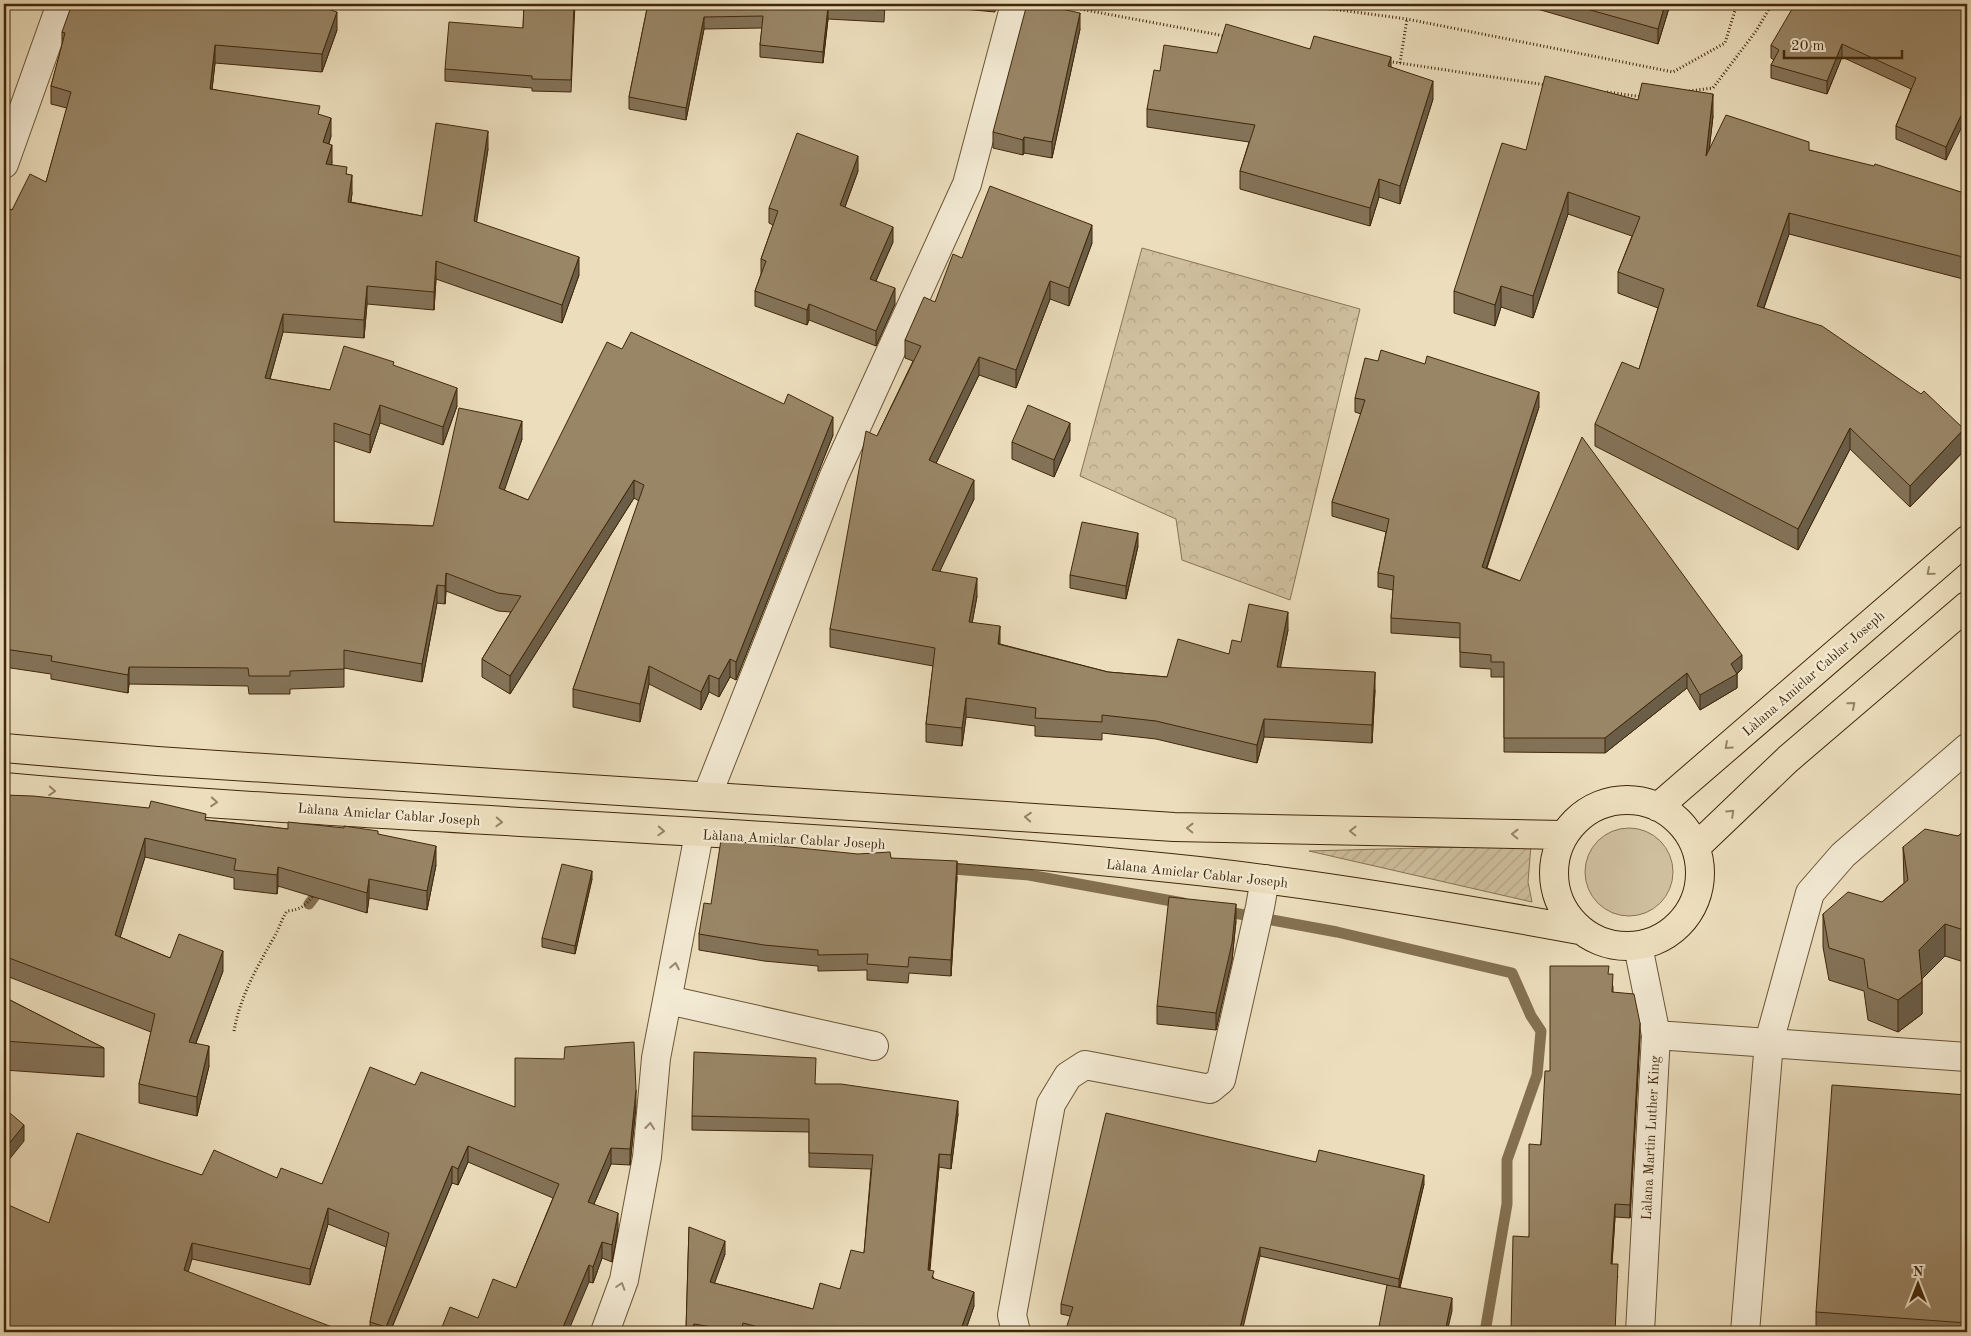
<svg xmlns="http://www.w3.org/2000/svg" width="1971" height="1336" viewBox="0 0 1971 1336" font-family="'Old Standard TT',serif">
<style>
.grass{fill:#cfbf9e;stroke:#887354}
.forest{fill:url(#forest-crowns);stroke:#887354}
.garden{fill:url(#garden-furrows);stroke:#887354}
.lines{fill:none;stroke-linecap:round;stroke-linejoin:round}
.stream{stroke:#847050;stroke-width:11}
.minor-casing{stroke:#6b5536;stroke-width:30}
.major-casing{stroke:#402709;stroke-width:30}
.path{stroke:#402709;stroke-width:3;stroke-dasharray:1 2.5;stroke-linecap:butt}
.minor{stroke:#f3ead4;stroke-width:28}
.major{stroke:#ecdebd;stroke-width:28}
.wall{fill:#847359;stroke:#402709}
.shaded-wall{fill:#6b5e48;stroke:#402709}
.building{fill:#998667;stroke:#402709}
.oneway{stroke:#968263}
.oneway2{stroke:#9a886e}
.labels{text-anchor:middle;stroke-width:4.5;stroke-linejoin:round;paint-order:stroke}
.street-label{font-size:14px;fill:#402709;stroke:#f3ead4}
</style>
<defs>
<pattern id="forest-crowns" width="20" height="18" patternUnits="userSpaceOnUse" patternTransform="scale(1.25)"><rect width="20" height="18" fill="#cfbf9e"/><path d="M2 6a3 3 0 1 1 6 0M12 15a3 3 0 1 1 6 0" fill="none" stroke="#b3a487"/></pattern>
<pattern id="garden-furrows" width="10" height="10" patternUnits="userSpaceOnUse" patternTransform="scale(1.25)"><rect width="10" height="10" fill="#cfbf9e"/><path d="M-1 1l2-2M0 10L10 0M9 11l2-2" fill="none" stroke="#b3a487"/></pattern>
</defs>
<rect width="100%" height="100%" fill="#ecdebd"/>
<filter id="stains"><feTurbulence type="fractalNoise" baseFrequency=".004" numOctaves="4"/><feColorMatrix values="0 0 0 0 .2 0 0 0 0 .09 0 0 0 0 .02 0 0 0 .5 -.17"/></filter>
<radialGradient id="worn" r=".72"><stop offset=".6" stop-color="#630" stop-opacity="0"/><stop offset="1" stop-color="#630" stop-opacity=".3"/></radialGradient>
<!-- grass -->
<path class="grass" d="M1585 872a44 44 0 1 1 88 0a44 44 0 1 1-88 0Z"/>
<!-- forest -->
<path class="forest" d="M1142,248L1360,309L1290,600L1182,560L1176,519L1080,476Z"/>
<!-- garden -->
<path class="garden" d="M1531,845L1528,882L1532,902L1309,851Z"/>
<g class="lines">
<!-- stream -->
<path class="stream" d="M941,868L1029,875L1183,903
M309,904L318,892V884
M1223,911L1337,932L1512,973L1531,1016L1541,1031L1537,1075L1507,1160V1204L1485,1332"/>
<!-- minor casing -->
<g class="minor-casing">
<path id="minor" d="M4,164L61,4
M707,796L834,476L967,184L1015,4
M1638,946L1656,1035L1640,1332
M668,1000L874,1046
M1656,1035L1967,1057
M605,1332L624,1280L647,1157L656,1058L699,834
M1016,1332L1012,1315L1051,1104L1068,1076L1085,1065L1210,1089L1221,1080L1260,907L1265,879
M1745,1332L1769,1042L1810,893L1843,855L1967,748"/>
</g>
<!-- major casing -->
<g class="major-casing">
<path id="major" d="M4,748L157,761L1174,827L1564,835
M4,787C392,822 783,828 1170,868C1308,882 1444,905 1579,930
M1554 873a73 73 0 1 1 146 0a73 73 0 1 1-146 0Z
M1658,807L1967,540
M1696,847L1788,759L1967,606"/>
</g>
<!-- path -->
<path class="path" d="M1053,4L1225,36
M1295,4L1407,19L1673,72L1725,43L1737,4
M1386,61L1546,85
M1400,63L1407,19
M1689,91L1713,88L1756,31L1772,4
M1607,92L1643,97
M234,1031C240,997 256,969 273,939C279,930 281,920 287,911C300,910 307,905 314,894"/>
<!-- minor -->
<use href="#minor" class="minor"/>
<!-- major -->
<use href="#major" class="major"/>
</g>
<!-- wall -->
<path class="wall" d="M524,4H575L571,92L532,91V88L445,81V69L523,28Z
M648,4H885L884,22L828,19L823,63L760,57V45L762,28L704,29L686,120L629,109V97Z
M963,4H996L995,12L963,9Z
M1505,4H1673L1671,9L1669,8L1658,44L1527,6Z
M1967,4L1946,160L1896,139V126L1911,89L1842,57L1827,94L1771,78V65L1774,60L1771,58V45Z
M1080,29L1052,158L1024,153L1023,155L993,148V132Z
M337,30L322,72L215,63L212,89L320,115L331,136L329,144L332,163L331,164L347,174L352,193L351,202L422,216L488,149L476,222L579,275L562,323L436,279L434,310L367,304L364,338L283,332L270,379L330,390L394,366L457,406L443,445L380,423L370,453L334,441V522L433,526L522,439L504,490L528,500L622,349L833,435L736,680L730,677L719,697L709,692L701,710L649,684L640,722L573,707V689L639,501L634,498L510,694L482,677V659L511,612L498,611L446,591L445,604L437,603L422,682L344,668V687L290,689V694H249L248,686L129,684L128,693L51,679V674L4,667V207L12,210L46,182L67,108L51,104V86L62,46V32Z
M1310,49L1391,67L1433,99L1400,204L1379,197L1370,226L1240,189V171L1249,142L1147,127V109L1160,71L1217,53Z
M1638,100L1713,116L1709,150H1809L1967,194V280L1789,234L1764,308L1964,451L1910,507L1850,449L1798,550L1595,446V424L1639,369L1658,308L1618,293V272L1632,236L1568,214L1533,318L1501,307L1495,326L1454,313V291Z
M858,171L845,207L893,242L876,281L895,304L876,346L809,320L807,325L755,306V291L761,274V259L773,225L769,223V208Z
M1092,243L1069,306L1050,299L1016,388L979,375L936,463L974,499L939,572L977,596L972,623L1000,644L1108,672L1167,677L1229,654L1241,642L1288,630L1280,667L1375,690L1372,743L1264,737L1257,763L1156,739L1102,733V740L1035,736V726L966,717L962,746L926,742V724L933,666L830,647V629L877,436L913,361L905,358V340L935,302L962,258Z
M1355,398L1539,407L1487,568L1742,669L1737,674V688L1700,710L1687,688L1605,753L1504,752V677H1491V669L1460,667V638L1391,633V618L1393,590L1378,587V573L1386,532L1332,516V502L1361,414L1355,412Z
M1070,440L1054,477L1012,459V442Z
M1138,546L1126,599L1070,588V575Z
M4,795L206,820L288,829L378,834L436,865L427,910L369,898L367,913L278,886L277,894L234,889V878L145,857L120,937L170,958L223,971L196,1043L209,1066L197,1116L139,1103V1084L151,1032L4,975V914L7,874H6L4,880Z
M1967,829V963L1945,956L1922,979V1014L1898,1032L1868,1020L1864,991L1829,980L1823,947V914L1882,902L1904,883L1903,847L1958,836Z
M891,858L957,877L951,976L909,973L908,983L867,980V970L818,971V966L764,961L699,950V934L711,904Z
M592,879L575,954L542,947V938Z
M1236,921L1232,960L1216,1030L1157,1024V1006Z
M1609,974L1613,987V992L1640,1036L1630,1218L1615,1217L1612,1264L1618,1277L1529,1237L1550,1071Z
M4,997L104,1048V1077L4,1070Z
M816,1084L958,1114L951,1169L939,1167L930,1270L934,1279L974,1306L965,1332H686L689,1227L725,1254L714,1283L813,1309L840,1289L864,1253L871,1169L809,1167V1132L692,1130V1116Z
M415,1085L515,1107L636,1106L630,1165L611,1164L594,1204L618,1230L612,1262L602,1258L593,1283L589,1282L478,1318L516,1288L553,1198L468,1162L458,1185L452,1183L390,1332H370V1322L386,1247L328,1224L310,1285L192,1259L49,1223L202,1175L277,1178L322,1184Z
M1967,1095V1332H1816V1312Z
M1424,1184L1400,1288L1452,1311L1387,1285L1260,1256L1070,1316L1061,1314V1304Z"/>
<!-- shaded-wall -->
<path class="shaded-wall" d="M4,4H7L4,16Z
M1665,4H1669V8L1658,44V29Z
M828,7V19L823,63V52Z
M337,12V30L322,72V54Z
M1080,13V29L1052,158V142Z
M704,17V29L686,120V108Z
M1842,44V57L1827,94V81Z
M215,45V63L210,107V89Z
M1391,57V75L1388,66Z
M1433,81V99L1400,204V186Z
M1713,94V116L1706,178V156Z
M1967,103V116L1946,160V147Z
M331,118V136L323,160V142Z
M488,131V149L474,239V221Z
M1024,137V153L1023,155V140Z
M332,145V163L326,182V164Z
M858,156V171L840,220V205Z
M352,175V193L348,220V202Z
M1379,179V197L1370,226V208Z
M1568,192V214L1533,318V296Z
M1789,213V234L1757,327V306Z
M1092,225V243L1069,306V288Z
M893,227V242L870,294V279Z
M579,257V275L562,323V305Z
M436,261V279L434,310V292Z
M1050,281V299L1016,388V370Z
M367,286V304L364,338V320Z
M1501,286V307L1495,326V305Z
M895,288V304L876,346V331Z
M809,304V320L807,325V310Z
M283,314V332L265,396V378Z
M979,357V375L929,478V460Z
M457,388V406L443,445V427Z
M1539,392V407L1482,581V567Z
M380,405V423L370,453V435Z
M833,417V435L736,680V662Z
M522,421V439L499,506V488Z
M1070,423V440L1054,477V460Z
M1850,428V449L1798,550V529Z
M1964,429V451L1910,507V486Z
M634,480V498L510,694V676Z
M974,480V499L932,588V570Z
M1138,533V546L1126,599V586Z
M446,573V591L445,604V586Z
M977,578V596L969,640V622Z
M437,585V603L422,682V664Z
M1288,612V630L1277,685V667Z
M1000,626V644H998Z
M1742,655V669L1736,674H1737V688L1700,710V695L1731,664Z
M730,659V677L719,697V679Z
M649,666V684L640,722V704Z
M129,667V684L128,693V675Z
M1375,672V690L1372,743V725Z
M1687,673V688L1605,753V738Z
M709,675V692L701,710V692Z
M966,698V717L962,746V728Z
M1264,719V737L1257,763V745Z
M145,838V857L115,954V935Z
M436,846V865L427,910V891Z
M6,855V874L4,880V861Z
M957,861V877L951,976V960Z
M278,867V886L277,894V875Z
M592,871V879L575,954V946Z
M369,879V898L367,913V893Z
M1236,904V921L1232,960L1216,1030V1013Z
M1945,924V956L1919,982V950Z
M223,951V971L189,1061V1042Z
M1922,982V1014L1898,1032V1000Z
M1640,1023V1036L1630,1218V1205Z
M209,1046V1066L197,1116V1097Z
M636,1090V1106L630,1165V1149Z
M958,1101V1114L951,1169V1155Z
M24,1125V1141L4,1166V1150Z
M468,1146V1162L458,1185V1169Z
M611,1148V1164L588,1218V1202Z
M939,1154V1167L928,1283V1270Z
M452,1166V1183L390,1332H386V1327Z
M1424,1175V1184L1399,1288V1279Z
M1615,1204V1217L1611,1277V1264Z
M328,1208V1224L310,1285V1269Z
M618,1213V1230L612,1262V1245Z
M725,1241V1254L710,1296V1282Z
M602,1242V1258L593,1283V1267Z
M192,1243V1259L184,1286V1270Z
M1260,1247V1256L1242,1332H1239Z
M589,1265V1282L568,1332H561Z
M974,1292V1306L965,1332H960Z
M1452,1298V1311L1447,1332H1445Z
M694,1324V1332H691V1330Z"/>
<!-- building -->
<path class="building" d="M72,4H314L337,12L322,54L215,45L210,89L320,106L318,114L331,118L323,142L332,145L326,164L347,167L346,174L352,175L348,202L422,216L436,123L488,131L474,221L579,257L562,305L436,261L434,292L367,286L364,320L283,314L265,378L330,390L344,346L394,362L393,365L457,388L443,427L380,405L370,435L334,423V522L433,526L459,408L522,421L499,488L528,500L607,342L622,349L631,332L784,404L788,394L833,417L736,662L730,659L719,679L709,675L701,692L649,666L640,704L573,689L644,485L634,480L510,676L482,659L521,596L498,593L446,573L445,586L437,585L422,664L344,650V669L290,671V676H249L248,668L129,667L128,675L51,661L52,656L4,649V207L12,210L30,174L46,182L71,92L51,86L65,33L62,32Z
M524,4H574L571,80L532,79V76L445,69L449,22L523,28Z
M648,4H885L884,10L828,7L823,52L760,45L763,16L704,17L686,108L629,97Z
M1027,4H1039L1080,13L1052,142L1024,137L1023,140L993,132Z
M1569,4H1665L1658,29Z
M1795,4H1967V103L1946,147L1896,126L1916,78L1842,44L1827,81L1771,65L1779,50L1771,45Z
M1226,24L1310,49L1314,36L1391,57L1388,66L1433,81L1400,186L1379,179L1370,208L1240,171L1255,125L1147,109L1154,70L1160,71L1164,45L1217,53Z
M1545,76L1638,100L1642,83L1713,94L1706,156L1726,115L1809,142V150L1874,166L1875,164L1967,194V258L1789,213L1757,306L1822,326L1921,394L1924,391L1964,429L1910,486L1850,428L1798,529L1595,424L1622,362L1639,369L1664,289L1618,272L1640,217L1568,192L1533,296L1501,286L1495,305L1454,291L1502,143L1526,150Z
M797,133L858,156L840,205L893,227L870,279L895,288L876,331L809,304L807,310L755,291L766,261L761,259L778,211L769,208Z
M990,186L1092,225L1069,288L1050,281L1016,370L979,357L929,460L974,480L932,570L977,578L969,622L1000,626L998,644L1108,672L1167,677L1178,639L1229,654L1232,640L1241,642L1249,604L1288,612L1277,667L1375,672L1372,725L1264,719L1257,745L1156,721L1102,715V722L1035,718L1036,708L966,698L962,728L926,724L935,648L830,629L866,431L877,436L921,346L905,340L924,297L935,302L953,254L962,258Z
M1381,350L1425,364L1427,356L1539,392L1482,567L1520,581L1582,437L1742,655L1731,664L1737,674L1700,695L1687,673L1605,738H1504V662H1491V655L1460,652V623L1391,618L1394,576L1378,573L1389,519L1332,502L1365,400L1355,398L1365,358L1378,361Z
M1028,405L1070,423L1054,460L1012,442Z
M1082,522L1138,533L1126,586L1070,575Z
M4,795L33,796L149,808L151,801L206,814L205,820L288,829V822L344,828V826L378,831V834L436,846L427,891L369,879L367,893L278,867L277,875L234,870L236,859L145,838L115,935L170,958L179,934L223,951L189,1042L209,1046L197,1097L139,1084L155,1014L4,956V914L9,855H6L4,861Z
M1925,829L1958,836L1967,829V931L1945,924L1919,950L1922,982L1898,1000L1868,988L1864,959L1829,948L1823,914L1848,892L1882,902L1908,880L1903,847Z
M721,840L858,854L890,852L891,858L957,861L951,960L909,957L908,967L867,964L868,954L818,955V950L764,945L699,934L704,903L711,904Z
M562,864L592,871L575,946L542,938Z
M1169,897L1236,904L1232,943L1216,1013L1157,1006Z
M1550,966H1609L1608,974H1613L1612,992L1634,994L1640,1023L1630,1205L1615,1204L1611,1264H1618L1615,1332H1511L1513,1236L1529,1237V1144L1541,1145L1545,1071H1550Z
M4,997L104,1048L4,1041Z
M634,1042L636,1090L630,1149L611,1148L588,1202L618,1213L612,1245L602,1242L593,1267L589,1265L561,1332H440L450,1307L478,1318L493,1279L516,1288L559,1184L468,1146L458,1169L452,1166L386,1327L370,1322L389,1233L328,1208L310,1269L192,1243L184,1270L345,1332H4V1203L49,1223L77,1133L202,1175L214,1150L277,1178L281,1168L322,1184L370,1067L415,1085L421,1072L515,1107V1058L564,1059L565,1047Z
M694,1052L816,1058L815,1084H841L958,1101L951,1155L939,1154L928,1270L934,1271L932,1278L974,1292L960,1332H777L743,1323L741,1332L694,1324L691,1330L686,1329L689,1227L725,1241L710,1282L813,1309L820,1283L840,1289L851,1250L864,1253L873,1155L809,1153V1119L692,1116Z
M1832,1085L1967,1095V1323L1816,1312Z
M4,1108L24,1125L4,1150Z
M1106,1113L1316,1162L1319,1150L1424,1175L1399,1279L1260,1247L1239,1332H1065L1073,1307L1061,1304Z
M1387,1285L1452,1298L1445,1332H1378Z"/>
<!-- one-way arrows -->
<defs><path id="oneway-chevron" d="M-2-3.5L2.5 0L-2 3.5" fill="none" stroke-width="1.6" stroke-linecap="round" stroke-linejoin="round" transform="scale(1.25)"/></defs>
<g class="oneway">
<use href="#oneway-chevron" transform="translate(1930 572) rotate(139)"/>
<use href="#oneway-chevron" transform="translate(1852 705) rotate(-40)"/>
<use href="#oneway-chevron" transform="translate(1728 746) rotate(138)"/>
<use href="#oneway-chevron" transform="translate(52 791) rotate(4)"/>
<use href="#oneway-chevron" transform="translate(214 802) rotate(4)"/>
<use href="#oneway-chevron" transform="translate(1731 813) rotate(-43)"/>
<use href="#oneway-chevron" transform="translate(1028 817) rotate(-176)"/>
<use href="#oneway-chevron" transform="translate(499 822) rotate(3)"/>
<use href="#oneway-chevron" transform="translate(1190 828) rotate(-179)"/>
<use href="#oneway-chevron" transform="translate(661 831) rotate(3)"/>
<use href="#oneway-chevron" transform="translate(1353 831) rotate(-179)"/>
<use href="#oneway-chevron" transform="translate(1515 834) rotate(-179)"/>
</g>
<g class="oneway2">
<use href="#oneway-chevron" transform="translate(675 966) rotate(-79)"/>
<use href="#oneway-chevron" transform="translate(650 1126) rotate(-84)"/>
<use href="#oneway-chevron" transform="translate(621 1286) rotate(-72)"/>
</g>
<g class="labels">
<!-- street labels -->
<g class="street-label">
<text transform="translate(1813 673) rotate(-41)" y="5">Làlana Amiclar Cablar Joseph</text>
<text transform="translate(389 814) rotate(4)" y="5">Làlana Amiclar Cablar Joseph</text>
<text transform="translate(794 839) rotate(3)" y="5">Làlana Amiclar Cablar Joseph</text>
<text transform="translate(1197 873) rotate(6)" y="5">Làlana Amiclar Cablar Joseph</text>
<text transform="translate(1650 1138) rotate(-87)" y="5">Làlana Martin Luther King</text>
</g>
</g>
<!-- margin -->
<rect width="1971" height="1336" fill="none" stroke="#ecdebd" stroke-width="20"/>
<rect x="5" y="5" width="1961" height="1326" fill="none" stroke="#402709" stroke-width="2.5"/>
<rect x="10" y="10" width="1951" height="1316" fill="none" stroke="#402709"/>
<!-- north arrow -->
<g transform="translate(1918 1284)" stroke="#f3ead4" stroke-width="4" paint-order="stroke">
<path d="M0-4L9 19L0 12L-9 19Z" fill="#402709"/>
<text y="-8" font-size="14" font-weight="bold" text-anchor="middle" fill="#402709">N</text>
</g>
<!-- scale -->
<path d="M1784 50v8h118v-8" fill="none" stroke="#402709" stroke-width="2.5"/>
<text x="1791" y="50" font-size="15" fill="#402709" stroke="#f3ead4" stroke-width="4" paint-order="stroke">20 m</text>
<rect width="100%" height="100%" filter="url(#stains)"/>
<rect width="100%" height="100%" fill="url(#worn)"/>
</svg>
